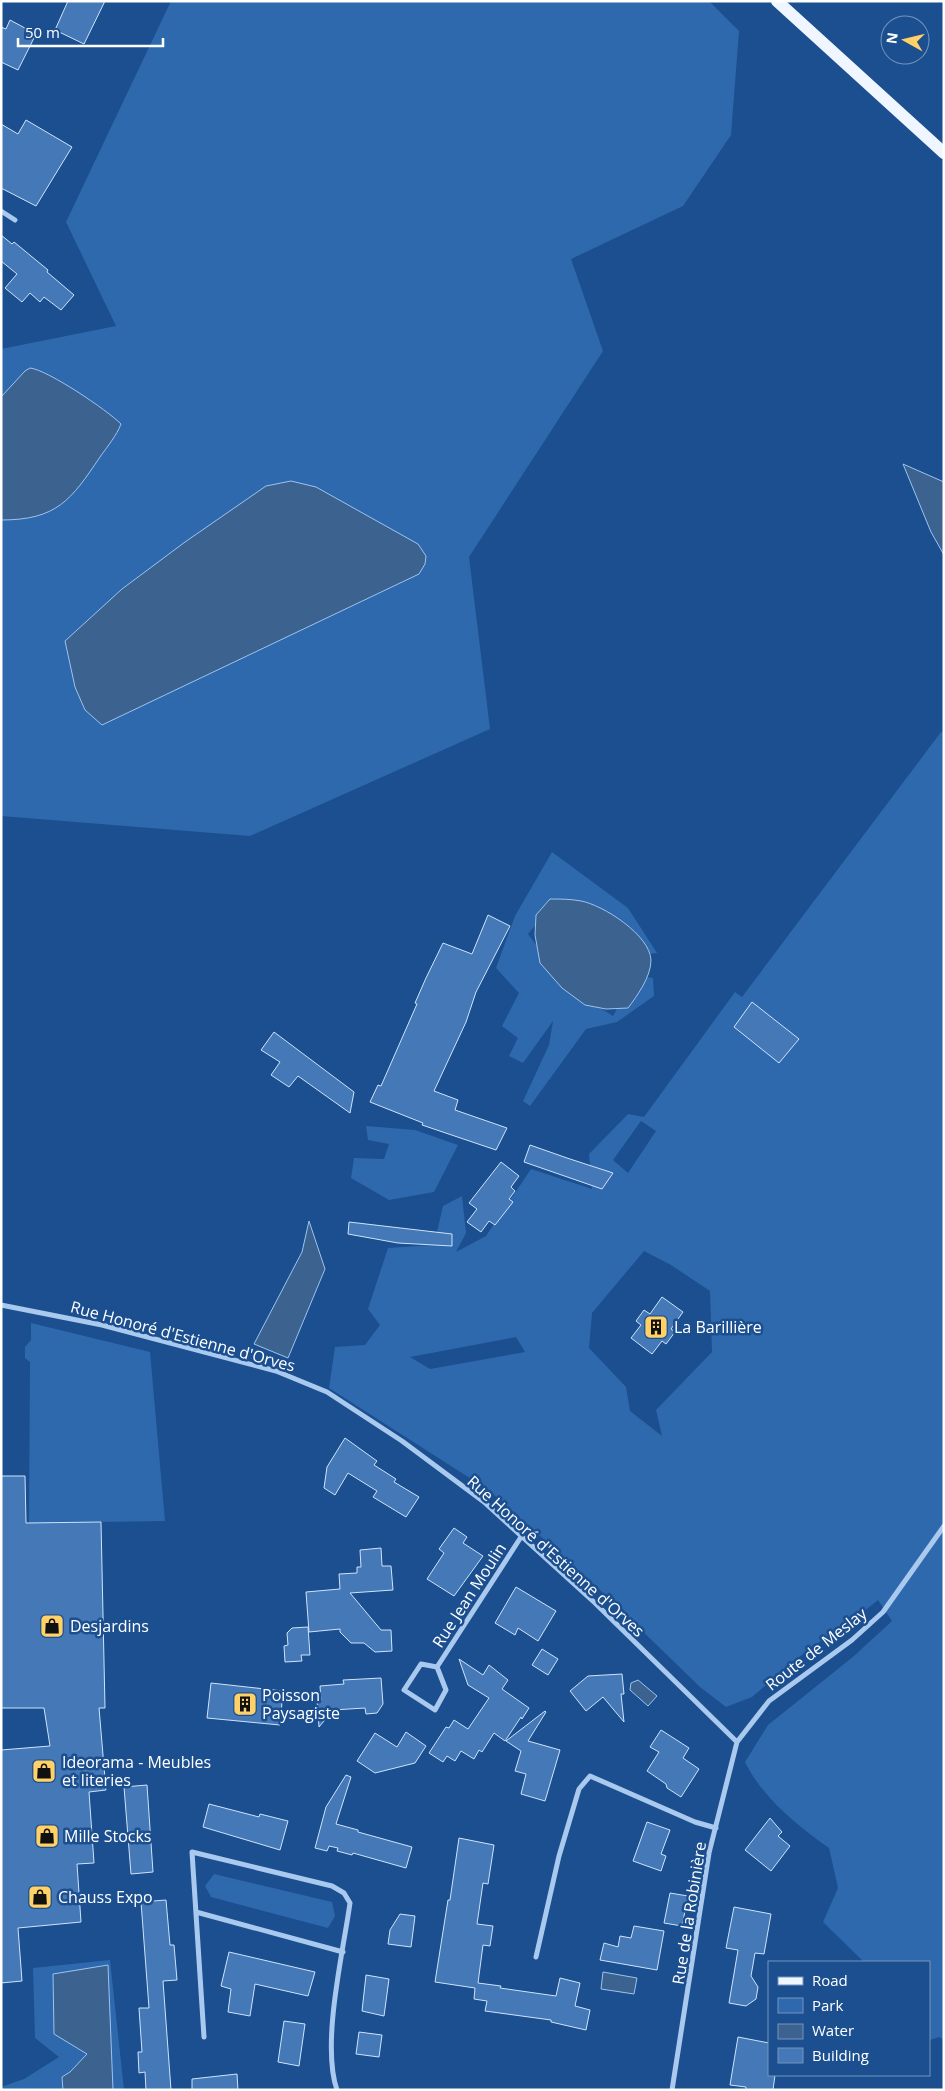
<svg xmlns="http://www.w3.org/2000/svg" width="945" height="2091" viewBox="0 0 945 2091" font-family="'Open Sans',sans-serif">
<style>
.green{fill:#2e69ad;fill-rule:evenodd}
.water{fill:#3c6290;stroke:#9cc4f0}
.building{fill:#4478b7;stroke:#cfe3fa}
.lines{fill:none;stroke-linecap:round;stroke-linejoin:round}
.minor{stroke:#a9c9ee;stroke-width:5}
.primary{stroke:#f0f6ff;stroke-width:12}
.labels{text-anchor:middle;stroke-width:5;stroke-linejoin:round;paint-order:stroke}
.poi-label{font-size:16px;fill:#fff;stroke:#1b4f8f;text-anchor:start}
.street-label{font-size:16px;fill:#fff;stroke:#1b4f8f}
</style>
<rect width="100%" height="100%" fill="#1b4f8f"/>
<!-- green -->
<path class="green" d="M171,1H709L739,31L731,135L683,206L571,259L603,351L469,557L490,729L250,836L1,816V349L116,326L66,222Z
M941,732L944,733V2041L940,2037L929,2040V1962H864L823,1922L838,1888L829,1848C796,1825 763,1798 745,1762L768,1725L854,1656L892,1621L878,1600L846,1626L811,1647L752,1697L726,1707L700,1687L600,1590L490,1491L329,1388L335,1347L365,1345L380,1325L368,1309L388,1248L434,1245L443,1206L462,1196L466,1233L456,1252L486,1236L531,1169L592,1189L589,1154L628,1114L644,1117L735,992L742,997ZM641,1121L656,1131L628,1173L613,1160ZM644,1251L671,1265L710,1291L712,1352L656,1410L662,1436L630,1411L626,1387L589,1348L592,1313ZM516,1337L525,1352L430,1369L410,1357Z
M552,852L628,908L657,953L636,955L555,902L528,934L569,988L613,1016L621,1001L628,975L653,978L654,996L617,1022L586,1029L530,1106L523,1101L549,1045L553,1021L523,1063L509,1056L518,1038L502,1026L519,993L496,968L515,916Z
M366,1126L415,1130L458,1145L434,1192L389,1200L351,1178L354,1158L384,1159L389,1144L368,1140Z
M31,1323L150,1352L165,1521L29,1523L30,1362L25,1358V1347L31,1340Z
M214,1874L332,1902L335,1916L328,1928L211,1897L205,1886Z
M110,1960L124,2090H1V2087L24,2079L59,2057L35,2038L33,1968Z"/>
<!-- water -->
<path class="water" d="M30,368C48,370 107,410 121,424C117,435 107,447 100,457C71,500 57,520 1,520V397L25,371Z
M903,464L944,482V555L931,532Z
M291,481L316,487L418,544L426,556L425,564L419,574L102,725L85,710L75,687L65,641L122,589L185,542L266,486Z
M550,899C560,899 571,899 581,901C603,905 650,935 651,960C651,977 637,996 628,1008L606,1009L585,1005L562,988L540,963L535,935L536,915Z
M309,1221L325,1269L288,1358L254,1344L302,1252Z
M638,1680L657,1696L648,1706L630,1690L631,1683Z
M108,1965L113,2090H63L62,2077L70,2072L87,2054L54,2034L53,1974Z
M603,1972L637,1978L634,1994L601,1989Z"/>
<!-- building -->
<path class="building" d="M68,1H105L84,44L55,30Z
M10,20L36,34L18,70L1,62V27L6,29Z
M26,120L72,147L36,206L1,188V124L18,134Z
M1,235L12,244L14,242L48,270L47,272L74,295L61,310L44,297L40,302L30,293L22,302L5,288L17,274L1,261Z
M488,915L510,926L476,992L466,1022L434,1091L458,1100L455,1110L507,1128L496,1150L422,1125L423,1123L370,1102L378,1085L381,1086L417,1004L415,1003L426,978L443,943L472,954Z
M752,1002L799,1039L779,1063L734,1027Z
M274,1032L354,1092L350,1113L298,1076L289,1087L271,1075L280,1062L261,1050Z
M530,1145L567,1158L613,1173L602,1189L524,1162Z
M501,1162L519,1176L511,1187L515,1191L509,1199L513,1202L495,1225L489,1221L481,1232L467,1222L477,1209L469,1203Z
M349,1222L452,1234V1246L398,1243L348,1234Z
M662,1297L683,1312L671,1329L675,1332L666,1344L662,1341L652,1354L631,1338L641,1325L636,1321L644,1310L650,1314Z
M345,1438L377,1461L374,1465L396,1479L394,1482L419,1497L406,1517L373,1497L377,1491L348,1473L335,1495L324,1488L327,1467Z
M1,1476H25L26,1523L101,1522L105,1708H99L106,1790L89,1792L94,1863L77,1864L81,1922L18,1928L22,1981L1,1983V1750L50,1746L44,1708H1Z
M454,1528L467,1537L463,1543L483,1556L454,1596L427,1579L444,1553L439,1549Z
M381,1548L382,1566H391L393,1590L350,1593L381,1630H391L392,1651L375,1652L364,1643H351L340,1632V1629L309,1632L306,1592L340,1589L339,1574L357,1573V1567H361L360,1550Z
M516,1587L556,1611L538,1641L518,1628L515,1635L495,1623Z
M308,1627L310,1655H301L302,1661L285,1662L284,1646L288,1645L287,1633L292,1628Z
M542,1649L558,1659L548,1675L532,1665Z
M459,1659L483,1675L489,1665L508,1680L502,1689L529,1708L522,1719L521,1717L505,1741L494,1733L482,1752L479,1750L474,1759L461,1751L455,1761L447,1756L443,1762L429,1753L446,1727L449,1728L454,1720L468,1729L489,1698L468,1685Z
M622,1674L624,1694H621L624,1722L603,1697L586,1711L570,1691L588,1676Z
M381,1678L383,1704L377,1713L366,1714L365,1708L333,1710L319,1727L317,1700H321L320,1686L344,1684L343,1680Z
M211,1683L283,1691L280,1725L207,1718Z
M545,1711L546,1712L528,1741L560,1750L545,1801L521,1794L526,1774L515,1771L521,1751L506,1741Z
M661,1730L689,1748L683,1758L699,1769L681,1797L667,1788L666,1784L647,1771L659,1752L650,1747Z
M406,1732L426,1746L415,1763L375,1773L357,1761L375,1733L397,1747Z
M346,1775L351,1777L336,1824L358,1830V1832L412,1847L406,1868L353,1853L352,1855L337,1851L338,1848L329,1846L327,1851L315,1848L326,1807Z
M147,1785L153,1872L131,1874L124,1787Z
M209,1804L259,1817L260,1814L288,1821L280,1850L203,1827Z
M770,1818L782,1832L778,1836L790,1846L771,1871L745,1850Z
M647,1822L670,1830L661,1854L666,1856L661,1871L633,1861Z
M459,1838L494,1845L488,1884L483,1883L477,1924L493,1926L490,1946L483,1945L478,1983L501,1986L500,1988L556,1996L560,1978L580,1983L575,2006L590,2010L586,2030L551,2022V2020L485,2011L487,2001L474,1999L475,1988L435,1982L448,1900H450Z
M670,1893L688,1896L682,1926L664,1923Z
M166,1900L170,1945H174L177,1980L163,1981L171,2090H146L145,2072L139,2073L138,2052H142L139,2008H149L141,1902Z
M734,1907L771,1914L764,1954L755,1953L751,1976L758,1987L756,1999L746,2006L729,2003L738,1950L726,1948Z
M400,1914L415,1916L411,1947L388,1944L390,1930Z
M634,1926L664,1931L657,1970L600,1960L604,1943L618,1947L620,1936L631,1938Z
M229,1952L315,1972L308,1996L255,1984L250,2016L228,2012L231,1989L221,1986Z
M366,1975L389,1979L384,2016L362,2011Z
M284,2021L305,2024L299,2066L278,2062Z
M359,2032L382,2035L379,2057L356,2054Z
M738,2037L769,2043V2075H775L773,2090H746V2087L730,2085Z
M237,2074L238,2090H192V2079Z"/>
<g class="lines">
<!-- minor -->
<path class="minor" d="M1,211L15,220
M1,1305L102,1325L276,1371L327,1392L402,1441L484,1502L595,1603L737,1742
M437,1667L446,1690L435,1710L404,1690L421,1664L437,1667L521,1537
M196,1912L343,1952
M536,1957L559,1856L579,1789L590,1776L695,1822L716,1828
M204,2037L192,1852L332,1886L344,1893L350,1903C343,1953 321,2044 337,2090
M672,2090L709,1853L737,1742L769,1701L852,1640L883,1612L944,1526"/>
<!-- primary -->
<path class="primary" d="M777,1L944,153"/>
</g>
<!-- icons -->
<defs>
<g id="building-square" transform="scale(1.25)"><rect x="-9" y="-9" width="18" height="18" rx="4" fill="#ffd166" stroke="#1b4f8f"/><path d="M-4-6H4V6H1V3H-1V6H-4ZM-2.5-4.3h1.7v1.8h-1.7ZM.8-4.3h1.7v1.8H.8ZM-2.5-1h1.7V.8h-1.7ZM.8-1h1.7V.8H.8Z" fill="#111"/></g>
<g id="shop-square" transform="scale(1.25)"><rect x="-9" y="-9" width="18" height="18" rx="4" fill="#ffd166" stroke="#1b4f8f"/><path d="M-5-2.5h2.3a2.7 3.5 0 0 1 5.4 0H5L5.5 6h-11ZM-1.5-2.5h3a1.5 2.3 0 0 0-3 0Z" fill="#111"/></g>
</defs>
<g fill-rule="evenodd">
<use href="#building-square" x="656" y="1327"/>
<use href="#shop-square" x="52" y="1626"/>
<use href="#building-square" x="245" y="1704"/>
<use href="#shop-square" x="44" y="1771"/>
<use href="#shop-square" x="47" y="1836"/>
<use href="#shop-square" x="40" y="1897"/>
</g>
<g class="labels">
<!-- poi labels -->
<g class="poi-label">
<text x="674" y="1333">La Barillière</text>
<text x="70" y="1632">Desjardins</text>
<text x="262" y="1701">Poisson<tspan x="262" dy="18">Paysagiste</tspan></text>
<text x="62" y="1768">Ideorama - Meubles<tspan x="62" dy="18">et literies</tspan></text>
<text x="64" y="1842">Mille Stocks</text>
<text x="58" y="1903">Chauss Expo</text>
</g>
<!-- street labels -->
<g class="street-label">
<text transform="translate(183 1336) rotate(15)" y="6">Rue Honoré d'Estienne d'Orves</text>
<text transform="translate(556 1556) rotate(42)" y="6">Rue Honoré d'Estienne d'Orves</text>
<text transform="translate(469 1595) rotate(-57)" y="6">Rue Jean Moulin</text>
<text transform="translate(816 1649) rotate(-38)" y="6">Route de Meslay</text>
<text transform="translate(689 1913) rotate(-81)" y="6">Rue de la Robinière</text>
</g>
</g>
<!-- border -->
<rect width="945" height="2091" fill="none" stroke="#ffffff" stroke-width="5"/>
<!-- legend -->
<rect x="768" y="1961" width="162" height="115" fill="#1b4f8f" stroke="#7695bc"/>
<rect x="778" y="1977" width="25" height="8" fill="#f0f6ff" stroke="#7695bc"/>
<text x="812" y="1986" font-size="15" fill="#ffffff">Road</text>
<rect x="778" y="1998" width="25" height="15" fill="#2e69ad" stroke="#7695bc"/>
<text x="812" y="2011" font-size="15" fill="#ffffff">Park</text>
<rect x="778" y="2024" width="25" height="15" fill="#3c6290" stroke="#7695bc"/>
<text x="812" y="2036" font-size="15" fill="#ffffff">Water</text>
<rect x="778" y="2048" width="25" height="15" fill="#4478b7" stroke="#7695bc"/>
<text x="812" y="2061" font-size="15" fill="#ffffff">Building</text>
<!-- north arrow -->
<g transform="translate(905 40) rotate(278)"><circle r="24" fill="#1b4f8f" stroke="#7695bc"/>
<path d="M0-4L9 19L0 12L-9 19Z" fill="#ffd166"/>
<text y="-8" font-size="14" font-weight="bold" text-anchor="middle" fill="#ffffff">N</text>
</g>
<!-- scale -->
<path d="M18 38v8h145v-8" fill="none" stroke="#ffffff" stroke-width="2.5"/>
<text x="25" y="38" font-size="15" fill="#ffffff" stroke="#1b4f8f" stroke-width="4" paint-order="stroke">50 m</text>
</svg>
